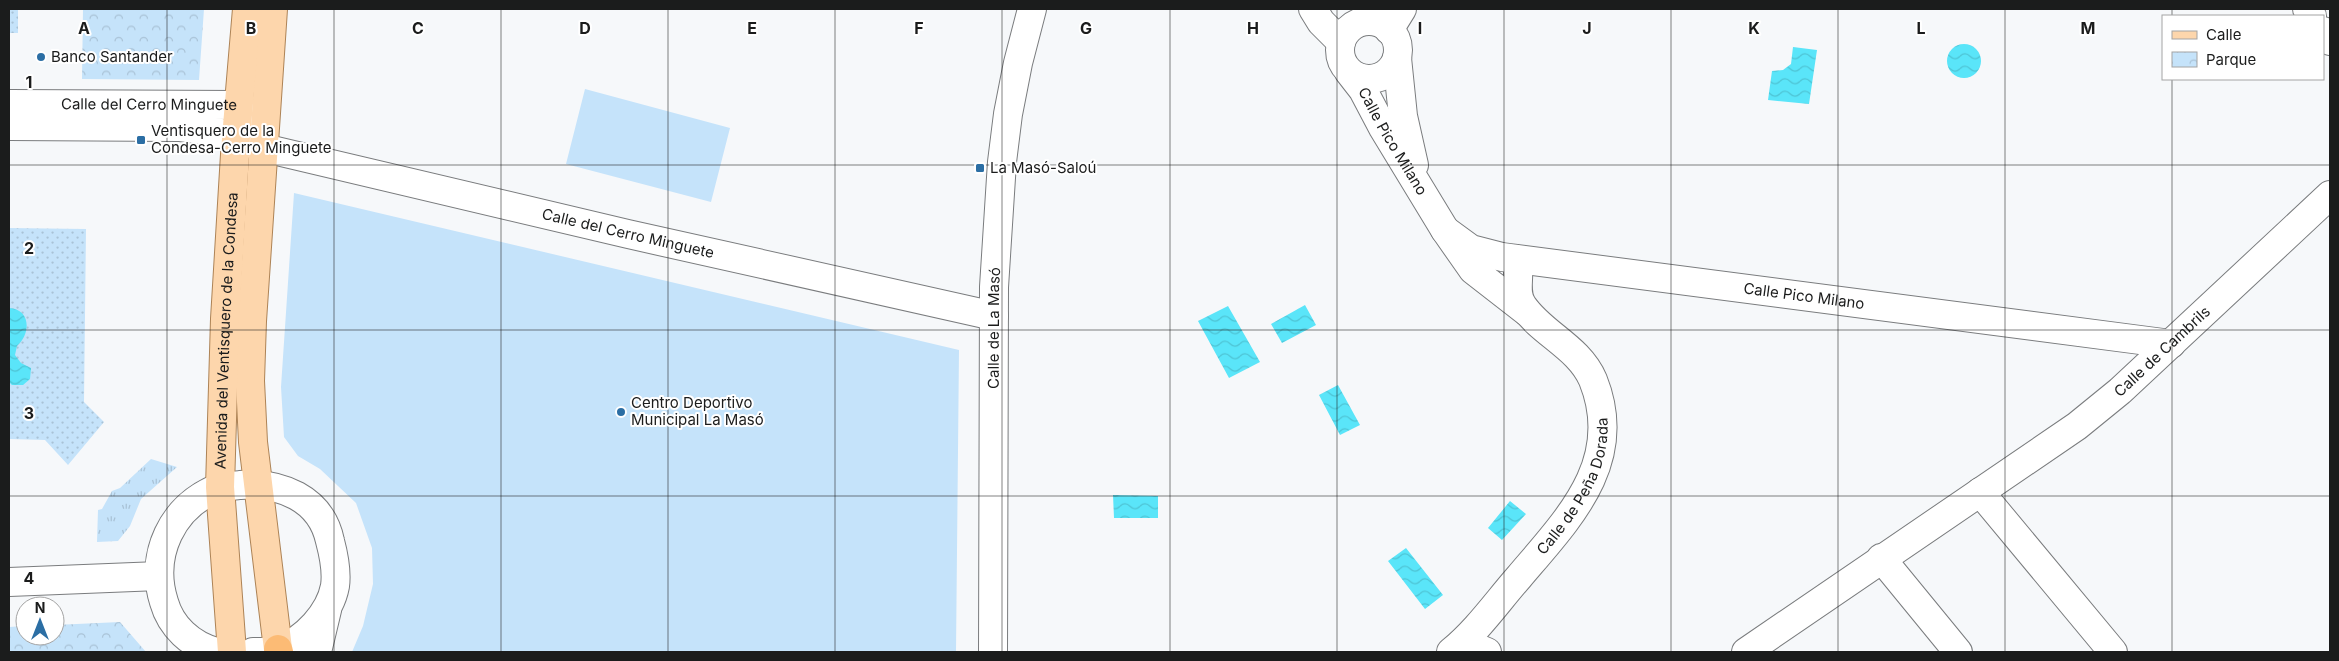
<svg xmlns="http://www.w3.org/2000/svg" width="2339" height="661" viewBox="0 0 2339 661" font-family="Inter,sans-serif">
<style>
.grass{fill:url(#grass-tufts)}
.park{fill:url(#park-crowns)}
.garden{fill:url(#garden-dots)}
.pitch{fill:#c5e3fa}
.water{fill:url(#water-waves)}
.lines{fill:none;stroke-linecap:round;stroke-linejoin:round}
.minor-casing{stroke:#7a7c7e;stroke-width:30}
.major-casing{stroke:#ad8356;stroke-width:30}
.highway-casing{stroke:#ad8356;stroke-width:30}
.minor{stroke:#fff;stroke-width:28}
.major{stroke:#fdd6ac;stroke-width:28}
.highway{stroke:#fcbb75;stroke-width:28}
.grid{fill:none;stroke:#1b1c1c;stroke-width:1;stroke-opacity:0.55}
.poi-dot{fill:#2b6ea4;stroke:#fff;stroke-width:2}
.labels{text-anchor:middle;stroke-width:4;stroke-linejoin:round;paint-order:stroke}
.poi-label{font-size:15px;fill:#1b1c1c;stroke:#fff;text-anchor:start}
.street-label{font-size:15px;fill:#1b1c1c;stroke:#fff}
.grid-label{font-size:16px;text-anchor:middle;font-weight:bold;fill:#1b1c1c;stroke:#fff;stroke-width:4;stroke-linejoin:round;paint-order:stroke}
</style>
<defs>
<pattern id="grass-tufts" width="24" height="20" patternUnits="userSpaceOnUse" patternTransform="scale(1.25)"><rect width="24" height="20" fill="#c5e3fa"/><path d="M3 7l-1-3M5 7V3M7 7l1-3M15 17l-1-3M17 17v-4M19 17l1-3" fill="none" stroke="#a9c2d6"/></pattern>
<pattern id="park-crowns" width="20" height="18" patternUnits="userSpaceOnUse" patternTransform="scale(1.25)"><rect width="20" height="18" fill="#c5e3fa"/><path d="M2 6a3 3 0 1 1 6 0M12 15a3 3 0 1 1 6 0" fill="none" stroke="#a9c2d6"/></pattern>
<pattern id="garden-dots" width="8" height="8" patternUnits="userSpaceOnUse" patternTransform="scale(1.25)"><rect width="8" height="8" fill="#c5e3fa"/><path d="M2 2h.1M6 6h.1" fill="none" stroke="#a9c2d6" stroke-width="1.8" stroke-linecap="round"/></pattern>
<pattern id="water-waves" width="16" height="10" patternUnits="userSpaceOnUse" patternTransform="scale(1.25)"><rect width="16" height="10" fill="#5ae5f9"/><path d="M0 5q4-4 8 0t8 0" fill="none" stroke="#4ec4d5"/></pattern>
</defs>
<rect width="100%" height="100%" fill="#f6f8fa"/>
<!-- grass -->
<path class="grass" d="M151,459L177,467L141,499L130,526L118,541L97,542L98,510L102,509L112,491L120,488Z"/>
<!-- park -->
<path class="park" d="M83,9H204L199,80L82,79Z
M120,622L146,652H9V627L25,626V636H55V625Z"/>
<!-- garden -->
<path class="garden" d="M9,9H18V33H9Z
M9,228L86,229L84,402L104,422L68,465L45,440L9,439Z"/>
<!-- pitch -->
<path class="pitch" d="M585,89L730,128L711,202L566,164Z
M294,193L959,350L956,652H352L363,626L373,584L372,548L356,503L320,469L298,456L284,437L281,387Z"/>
<!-- water -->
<path class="water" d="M1947 61a17 17 0 1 1 34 0a17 17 0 1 1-34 0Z
M1793,47L1817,50L1809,104L1768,100L1772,71L1783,70L1791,64Z
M1305,305L1316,325L1282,343L1271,324Z
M1228,306L1260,362L1229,378L1198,321Z
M9,308C31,309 31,334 17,346L15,355L21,363L31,368L30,379L23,385H12L9,382Z
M1338,385L1360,425L1340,435L1319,395Z
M1113,495L1158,496V518H1114Z
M1510,501L1526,514L1502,540L1488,528Z
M1406,548L1443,595L1425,609L1388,561Z"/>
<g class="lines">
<!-- minor casing -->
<g class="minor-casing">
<g id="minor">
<path d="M1313,9L1321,22L1341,42"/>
<path d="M2307,9L2312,16"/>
<circle cx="1369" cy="50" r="29"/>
<path d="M1389,30L1402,9"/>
<path d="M2323,31L2330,41"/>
<path d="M1397,58L1403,116L1414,165"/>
<path id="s1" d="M1349,72L1363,90L1383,128L1445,230"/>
<path id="s2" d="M9,104L238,105L244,108L253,121"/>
<path id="s3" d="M9,126L179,127L222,133L264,148L628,234L994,316"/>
<path id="s4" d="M1527,312L1473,270L1445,230L1471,249L1502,257L2171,344"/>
<path d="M1980,492L2113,652"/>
<path d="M1881,558L1958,652"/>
<path d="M9,582L159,576"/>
<path d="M1463,642L1487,652"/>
<path d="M216,652C191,645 171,627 164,602C149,555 172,506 218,488C224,486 233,486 240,485C280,482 321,498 330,541C334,556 337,572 335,586C330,613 305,640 279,649C271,652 262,652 253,652"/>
<path d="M317,652L327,610"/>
<path id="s5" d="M993,652L994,287L1002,162L1008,114L1018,63L1032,9"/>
<path id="s6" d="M1451,652C1477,631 1497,602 1519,577C1568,519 1626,462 1593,380C1579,347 1542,334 1523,306C1512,291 1523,274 1515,259"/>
<path id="s7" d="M1746,652L2077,426L2120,391L2330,195"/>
</g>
</g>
<!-- major casing -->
<g class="major-casing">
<g id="major">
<path d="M273,9L252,321L250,381L253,442L278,649"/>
<path id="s8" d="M232,652L220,487L225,319L236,138L247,9"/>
</g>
</g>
<!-- highway casing -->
<g class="highway-casing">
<path id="highway" d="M278,649L279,652"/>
</g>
<!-- minor -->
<use href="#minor" class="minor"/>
<!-- major -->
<use href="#major" class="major"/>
<!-- highway -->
<use href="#highway" class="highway"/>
</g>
<!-- grid -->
<path class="grid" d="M167,9V652M334,9V652M501,9V652M668,9V652M835,9V652M1002,9V652M1170,9V652M1337,9V652M1504,9V652M1671,9V652M1838,9V652M2005,9V652M2172,9V16M2172,79V652M9,165H2330M9,330H2330M9,496H2330"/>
<!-- markers -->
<g class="poi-dot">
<circle cx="41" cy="57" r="5"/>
<rect x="136" y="135" width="10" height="10" rx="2.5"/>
<rect x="975" y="163" width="10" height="10" rx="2.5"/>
<circle cx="621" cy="412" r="5"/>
</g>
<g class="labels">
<!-- poi labels -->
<g class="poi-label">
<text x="51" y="62">Banco Santander</text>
<text x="151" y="136">Ventisquero de la<tspan x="151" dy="17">Condesa-Cerro Minguete</tspan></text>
<text x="990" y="173">La Masó-Saloú</text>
<text x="631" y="408">Centro Deportivo<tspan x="631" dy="17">Municipal La Masó</tspan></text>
</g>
<!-- street labels -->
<g class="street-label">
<text dy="5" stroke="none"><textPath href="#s2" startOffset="140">Calle del Cerro Minguete</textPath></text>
<text dy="5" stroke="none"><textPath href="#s1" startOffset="82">Calle Pico Milano</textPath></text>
<text dy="5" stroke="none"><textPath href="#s3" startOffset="632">Calle del Cerro Minguete</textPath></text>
<text dy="5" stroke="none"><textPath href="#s4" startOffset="486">Calle Pico Milano</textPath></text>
<text dy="5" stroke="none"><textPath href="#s5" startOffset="324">Calle de La Masó</textPath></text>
<text dy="5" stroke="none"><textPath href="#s8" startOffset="322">Avenida del Ventisquero de la Condesa</textPath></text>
<text dy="5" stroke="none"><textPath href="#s7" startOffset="514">Calle de Cambrils</textPath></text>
<text dy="5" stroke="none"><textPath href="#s6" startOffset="210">Calle de Peña Dorada</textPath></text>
</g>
</g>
<g class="grid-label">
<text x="84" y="34">A</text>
<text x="251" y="34">B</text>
<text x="418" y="34">C</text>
<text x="585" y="34">D</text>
<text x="752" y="34">E</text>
<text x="919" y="34">F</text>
<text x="1086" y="34">G</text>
<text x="1253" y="34">H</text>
<text x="1420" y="34">I</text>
<text x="1587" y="34">J</text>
<text x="1754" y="34">K</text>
<text x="1921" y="34">L</text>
<text x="2088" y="34">M</text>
<text x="29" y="88">1</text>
<text x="29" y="254">2</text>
<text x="29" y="419">3</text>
<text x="29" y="584">4</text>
</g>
<!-- border -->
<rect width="2339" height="661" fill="none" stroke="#1b1c1c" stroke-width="20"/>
<!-- legend -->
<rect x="2162" y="15" width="162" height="65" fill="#ffffff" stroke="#a4a4a4"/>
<rect x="2172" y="31" width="25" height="8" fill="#fdd6ac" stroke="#a4a4a4"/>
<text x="2206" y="40" font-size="15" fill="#1b1c1c">Calle</text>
<rect x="2172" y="52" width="25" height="15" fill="url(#park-crowns)" stroke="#a4a4a4"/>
<text x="2206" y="65" font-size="15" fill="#1b1c1c">Parque</text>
<!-- north arrow -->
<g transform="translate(40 621)"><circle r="24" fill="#ffffff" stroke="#a4a4a4"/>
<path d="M0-4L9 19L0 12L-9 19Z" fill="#2b6ea4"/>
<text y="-8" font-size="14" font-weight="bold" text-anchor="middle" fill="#1b1c1c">N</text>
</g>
</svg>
